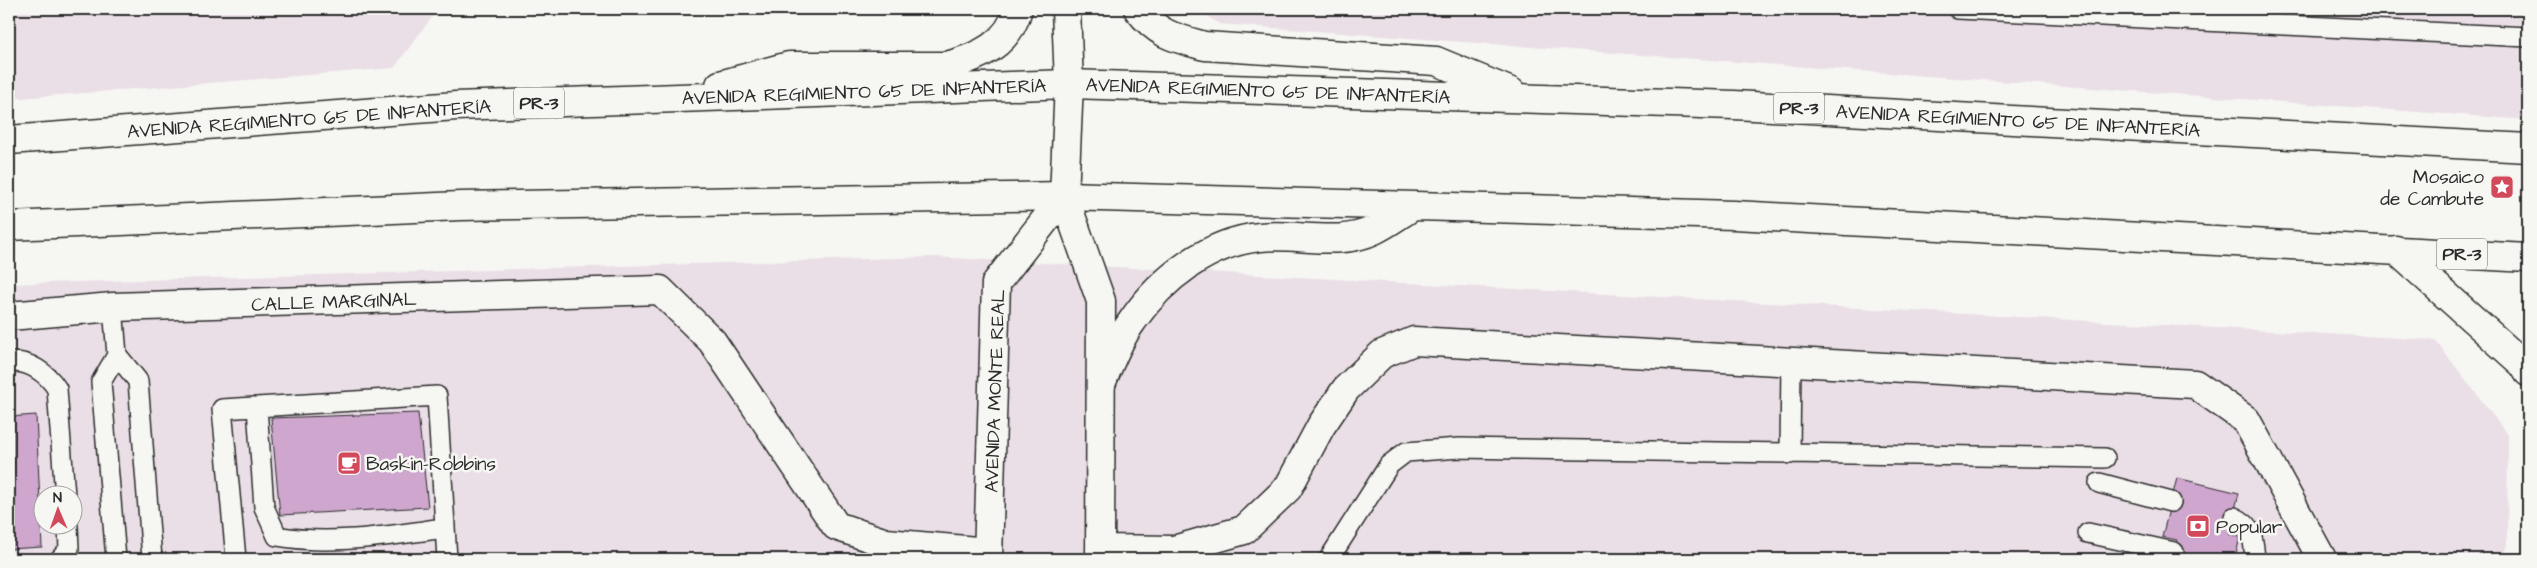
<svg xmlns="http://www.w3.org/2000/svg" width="2537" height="568" viewBox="0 0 2537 568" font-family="'Architects Daughter',sans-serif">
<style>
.built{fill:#eadee7;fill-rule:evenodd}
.building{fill:#cea6ce;stroke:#2b2b2b}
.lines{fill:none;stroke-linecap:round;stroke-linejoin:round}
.lane-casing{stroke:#2b2b2b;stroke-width:22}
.street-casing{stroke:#2b2b2b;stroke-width:31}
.secondary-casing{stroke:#2b2b2b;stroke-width:31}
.primary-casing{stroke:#2b2b2b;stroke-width:31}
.lane{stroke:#f6f6f2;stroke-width:19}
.street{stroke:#f6f6f2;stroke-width:28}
.secondary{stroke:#f6f6f2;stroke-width:28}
.primary{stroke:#f6f6f2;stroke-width:28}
.labels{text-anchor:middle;stroke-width:5;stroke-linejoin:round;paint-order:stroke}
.shield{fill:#f6f6f2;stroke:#686867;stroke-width:1}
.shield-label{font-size:18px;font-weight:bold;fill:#2b2b2b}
.street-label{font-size:19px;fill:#2b2b2b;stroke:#f6f6f2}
.poi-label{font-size:19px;fill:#2b2b2b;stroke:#f6f6f2;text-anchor:start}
</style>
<rect width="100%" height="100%" fill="#f6f6f2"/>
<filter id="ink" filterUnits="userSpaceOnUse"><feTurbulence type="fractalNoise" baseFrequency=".02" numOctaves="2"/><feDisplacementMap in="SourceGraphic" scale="10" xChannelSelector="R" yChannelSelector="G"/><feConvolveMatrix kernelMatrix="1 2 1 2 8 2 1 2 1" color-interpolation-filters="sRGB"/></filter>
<g filter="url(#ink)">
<!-- built -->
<path class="built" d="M9,9H436L437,10L394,68L9,99Z
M1197,9H2528V120L1219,24Z
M934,257L2435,340L2508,435L2507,544L2503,559H9V284ZM42,496H72V526H42Z"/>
<!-- building -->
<path class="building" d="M418,413L428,507L280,515L271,418Z
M36,415L42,547L9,549V417Z
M2177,478L2239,493L2229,534L2240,537L2235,559H2172L2177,540L2162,537Z"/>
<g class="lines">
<!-- lane casing -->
<g class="lane-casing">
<path id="lane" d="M1958,9L2528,37
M113,307L117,355L138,381L152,559
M9,363C28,359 48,374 57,389L65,496
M257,407L264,507L277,536C332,546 390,535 445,528
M1790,454L1791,361
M2099,483L2171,502
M2234,517C2254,526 2253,539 2255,559
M2088,533L2174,552
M60,559L69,549L68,526
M116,559L101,382L117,355
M236,559L222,409L437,396L447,559
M1329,559L1389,465L1406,452L1459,448L2105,458"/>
</g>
<!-- street casing -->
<g class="street-casing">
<path id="street" d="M1064,196L1101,301L1100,559
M9,316L113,307L660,290L712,341L836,526L886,543L988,552
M1100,549L1174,550L1244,530L1288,488L1321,426L1346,389L1382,354L1414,341L2195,384L2246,420L2322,559
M988,559L996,283L1064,196"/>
</g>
<!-- secondary casing -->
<g class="secondary-casing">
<path id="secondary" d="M1064,196L1069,84L1066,9"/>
</g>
<!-- primary casing -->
<g class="primary-casing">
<path id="primary" d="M1138,9C1158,35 1175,38 1205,46L1436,61L1511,92
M720,85L789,66H947C979,57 1009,44 1018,9
M9,140L456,106L1069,84L1734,105L2528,148
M9,226L460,206L1064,196L1734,215L2528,258
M2396,250L2524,365L2528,372
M1101,384C1110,362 1119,339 1133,320C1162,278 1209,242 1260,237C1297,233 1340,247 1374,230C1387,224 1400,214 1413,206"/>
</g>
<!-- lane -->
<use href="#lane" class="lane"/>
<!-- street -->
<use href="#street" class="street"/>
<!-- secondary -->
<use href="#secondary" class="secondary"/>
<!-- primary -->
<use href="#primary" class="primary"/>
</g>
</g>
<!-- icons -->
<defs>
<g id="sight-square" transform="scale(1.25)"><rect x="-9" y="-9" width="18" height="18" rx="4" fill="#d1495b" stroke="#f6f6f2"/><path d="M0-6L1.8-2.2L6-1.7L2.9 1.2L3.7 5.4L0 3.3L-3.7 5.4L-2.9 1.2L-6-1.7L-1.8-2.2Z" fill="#fff"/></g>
<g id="cafe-square" transform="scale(1.25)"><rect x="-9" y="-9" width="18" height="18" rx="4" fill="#d1495b" stroke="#f6f6f2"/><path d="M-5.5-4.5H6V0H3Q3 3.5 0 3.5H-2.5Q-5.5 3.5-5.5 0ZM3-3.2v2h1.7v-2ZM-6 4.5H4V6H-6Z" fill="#fff"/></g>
<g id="bank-square" transform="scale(1.25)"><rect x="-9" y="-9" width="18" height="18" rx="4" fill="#d1495b" stroke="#f6f6f2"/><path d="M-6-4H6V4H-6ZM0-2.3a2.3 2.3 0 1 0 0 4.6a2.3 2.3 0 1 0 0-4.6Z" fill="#fff"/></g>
</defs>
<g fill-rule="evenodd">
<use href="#sight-square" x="2502" y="187"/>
<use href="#cafe-square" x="349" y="463"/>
<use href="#bank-square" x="2198" y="526"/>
</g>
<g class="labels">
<!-- shield labels -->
<g class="shield">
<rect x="514" y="87.5" width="50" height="31" rx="4"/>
<rect x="1774" y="92.5" width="50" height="31" rx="4"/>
<rect x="2437" y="238.5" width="50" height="31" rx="4"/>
</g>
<g class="shield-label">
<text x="539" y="109">PR-3</text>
<text x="1799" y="114">PR-3</text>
<text x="2462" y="260">PR-3</text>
</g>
<!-- street labels -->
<g class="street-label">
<text transform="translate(1268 90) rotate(2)" y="7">AVENIDA REGIMIENTO 65 DE INFANTERÍA</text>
<text transform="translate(864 91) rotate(-2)" y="7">AVENIDA REGIMIENTO 65 DE INFANTERÍA</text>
<text transform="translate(309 118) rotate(-4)" y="7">AVENIDA REGIMIENTO 65 DE INFANTERÍA</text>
<text transform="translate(2018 120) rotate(3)" y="7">AVENIDA REGIMIENTO 65 DE INFANTERÍA</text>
<text transform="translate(334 301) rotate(-2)" y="7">CALLE MARGINAL</text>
<text transform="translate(994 391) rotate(-88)" y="7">AVENIDA MONTE REAL</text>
</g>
<!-- poi labels -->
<g class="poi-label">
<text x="2484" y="183" text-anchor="end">Mosaico<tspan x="2484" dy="22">de Cambute</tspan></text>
<text x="366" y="470">Baskin-Robbins</text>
<text x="2216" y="533">Popular</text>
</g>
</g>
<!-- margin -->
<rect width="2537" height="568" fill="none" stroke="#f6f6f2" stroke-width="30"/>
<rect x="15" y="15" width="2507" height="538" fill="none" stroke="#2b2b2b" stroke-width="2" filter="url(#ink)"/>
<!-- north arrow -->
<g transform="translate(58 510) rotate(358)"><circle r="24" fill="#f6f6f2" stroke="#a5a5a2"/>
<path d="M0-4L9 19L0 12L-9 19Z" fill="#d1495b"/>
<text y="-8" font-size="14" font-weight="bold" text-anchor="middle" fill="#2b2b2b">N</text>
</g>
</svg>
